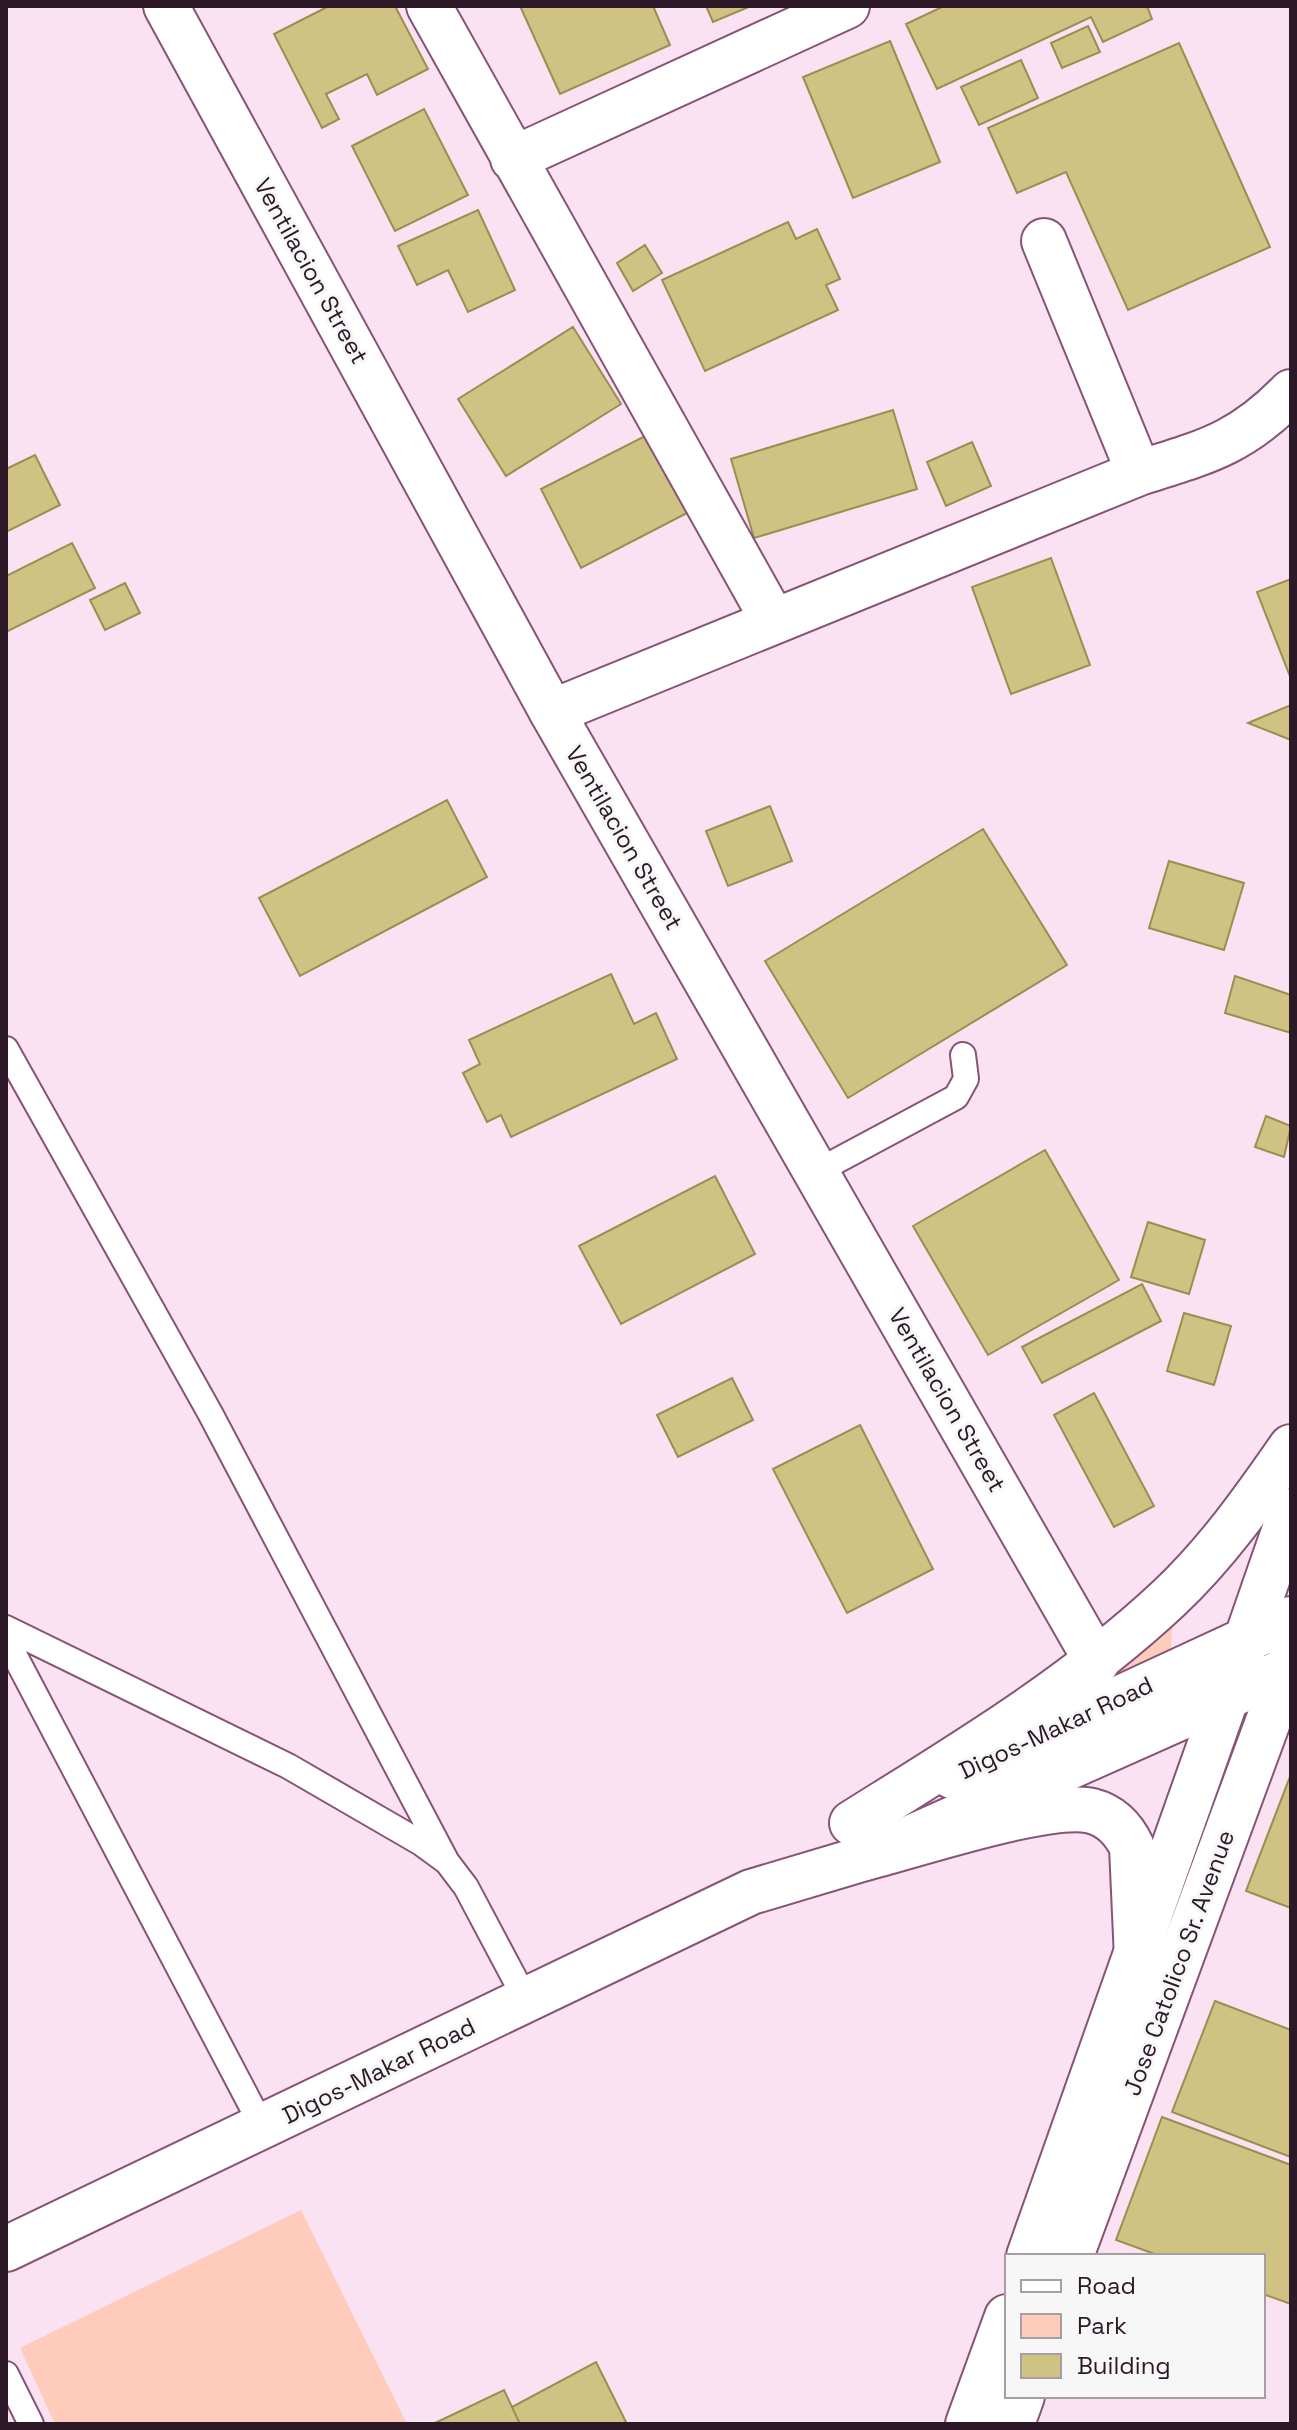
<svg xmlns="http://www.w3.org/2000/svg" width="1297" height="2430" viewBox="0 0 1297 2430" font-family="'Space Grotesk',sans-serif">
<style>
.green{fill:#ffcbbb}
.building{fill:#cfc283;stroke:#9a8e50;stroke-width:2}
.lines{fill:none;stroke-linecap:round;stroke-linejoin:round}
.service-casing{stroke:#865478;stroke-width:28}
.minor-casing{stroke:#865478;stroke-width:48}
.tertiary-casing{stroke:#865478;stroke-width:48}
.secondary-casing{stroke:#865478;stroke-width:48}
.primary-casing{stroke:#865478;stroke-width:48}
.trunk-casing{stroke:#865478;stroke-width:48}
.service{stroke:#fff;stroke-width:24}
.minor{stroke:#fff;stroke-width:44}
.tertiary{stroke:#fff;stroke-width:44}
.secondary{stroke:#fff;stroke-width:44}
.primary{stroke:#fff;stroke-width:44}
.trunk{stroke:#fff;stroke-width:44}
.labels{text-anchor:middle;stroke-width:6;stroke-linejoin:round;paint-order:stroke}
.street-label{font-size:24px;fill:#2d1827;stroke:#f7f7f7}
</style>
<rect width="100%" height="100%" fill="#fae2f2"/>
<!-- green -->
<path class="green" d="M1173,1617L1170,1661L1090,1697Z
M301,2210L407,2424H55L20,2348Z"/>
<!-- building -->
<path class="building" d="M329,6H395L428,69L377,95L367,74L326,94L339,119L322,128L274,34Z
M520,6H653L670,45L560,94Z
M706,6H751L713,22Z
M944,6H1147L1152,19L1103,42L1091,17L937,89L906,24Z
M1088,26L1100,52L1062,68L1051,43Z
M890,41L940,162L853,198L803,77Z
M1179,43L1270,247L1128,310L1066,172L1017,193L988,128Z
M1021,60L1038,98L979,125L961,87Z
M424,109L468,195L395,231L352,146Z
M478,210L515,290L468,312L448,270L417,285L398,246Z
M788,222L796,239L817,229L840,279L826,285L838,310L705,371L662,280Z
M645,245L662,273L633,291L617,263Z
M573,327L621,404L506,476L458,399Z
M893,410L917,489L754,538L731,459Z
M647,435L687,513L581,568L541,489Z
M972,442L991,486L946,506L927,462Z
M35,455L60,505L6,532V469Z
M72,543L95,588L6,632V576Z
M1051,558L1090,665L1011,694L972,587Z
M1291,579V679L1257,592Z
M125,583L140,613L105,630L90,600Z
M1291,705V740L1248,723Z
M447,800L487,877L300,976L259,898Z
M770,806L792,861L728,886L706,831Z
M983,829L1067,965L848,1098L765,961Z
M1169,861L1244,883L1224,950L1149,928Z
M611,974L634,1024L656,1013L677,1059L511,1137L501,1115L487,1122L463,1073L480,1064L469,1040Z
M1235,976L1291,995V1033L1225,1013Z
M1266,1116L1291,1126L1284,1157L1255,1147Z
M1045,1150L1119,1280L988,1355L913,1226Z
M715,1176L755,1254L621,1324L579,1246Z
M1148,1222L1205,1240L1189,1294L1131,1277Z
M1142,1284L1161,1321L1042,1383L1022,1347Z
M1184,1313L1231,1326L1214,1385L1167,1371Z
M732,1378L753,1420L678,1457L657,1415Z
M1094,1393L1154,1506L1114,1527L1054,1415Z
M860,1425L933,1569L847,1613L773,1469Z
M1291,1774V1908L1246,1891Z
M1215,2001L1291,2030V2157L1172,2112Z
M1162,2117L1291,2165V2304L1263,2294V2256H1160L1116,2240Z
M596,2362L627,2424H520L512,2407Z
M504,2390L520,2424H433Z"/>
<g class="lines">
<!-- service casing -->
<g class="service-casing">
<path id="service" d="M6,1049L210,1413L447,1862
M816,1172L956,1097L966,1079L963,1055
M6,1628L288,1766L421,1843L447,1862L466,1887L526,2000
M6,1639L262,2126
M6,2374L31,2424"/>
</g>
<!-- minor casing -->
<g class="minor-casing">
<path id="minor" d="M429,6L773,620
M513,159L847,6
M1044,241L1139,473
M552,712L1139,473C1205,452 1241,444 1291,392"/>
</g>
<!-- tertiary casing -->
<g class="tertiary-casing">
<path id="tertiary" d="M166,6L552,712L1097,1662"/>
</g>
<!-- secondary casing -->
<g class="secondary-casing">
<path id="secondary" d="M1029,2256L1226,1699
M1071,2256L1287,1670
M968,2424L1007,2317
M1012,2424L1022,2396"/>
</g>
<!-- primary casing -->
<g class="primary-casing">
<path id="primary" d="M1241,1655L1291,1511
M952,1776L1291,1619
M6,2249L751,1892L865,1858L1287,1670L1291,1659"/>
</g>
<!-- trunk casing -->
<g class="trunk-casing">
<path id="trunk" d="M852,1823C962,1754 1073,1688 1169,1598C1216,1554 1255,1499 1291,1447
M865,1858C913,1846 1050,1800 1092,1811C1111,1816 1124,1830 1132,1847L1137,1958"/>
</g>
<!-- service -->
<use href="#service" class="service"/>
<!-- minor -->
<use href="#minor" class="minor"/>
<!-- tertiary -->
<use href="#tertiary" class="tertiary"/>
<!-- secondary -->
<use href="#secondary" class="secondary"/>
<!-- primary -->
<use href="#primary" class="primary"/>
<!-- trunk -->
<use href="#trunk" class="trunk"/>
</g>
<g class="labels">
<!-- street labels -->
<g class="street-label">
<text transform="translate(311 271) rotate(61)" y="8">Ventilacion Street</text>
<text transform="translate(624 838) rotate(60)" y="8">Ventilacion Street</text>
<text transform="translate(947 1400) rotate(60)" y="8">Ventilacion Street</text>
<text transform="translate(1056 1728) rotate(-25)" y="8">Digos-Makar Road</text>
<text transform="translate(1179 1963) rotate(-70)" y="8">Jose Catolico Sr. Avenue</text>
<text transform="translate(379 2071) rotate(-26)" y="8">Digos-Makar Road</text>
</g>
</g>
<!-- border -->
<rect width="1297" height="2430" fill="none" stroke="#2d1827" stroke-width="16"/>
<!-- legend -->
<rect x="1005" y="2254" width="260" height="144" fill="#f7f7f7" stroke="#a69ea4" stroke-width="2"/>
<rect x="1021" y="2280" width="40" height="12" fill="#ffffff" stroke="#a69ea4" stroke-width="2"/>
<text x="1077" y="2294" font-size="24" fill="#2d1827">Road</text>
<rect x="1021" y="2314" width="40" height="24" fill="#ffcbbb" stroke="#a69ea4" stroke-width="2"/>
<text x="1077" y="2334" font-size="24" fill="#2d1827">Park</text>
<rect x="1021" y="2354" width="40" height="24" fill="#cfc283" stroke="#a69ea4" stroke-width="2"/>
<text x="1077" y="2374" font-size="24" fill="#2d1827">Building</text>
</svg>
